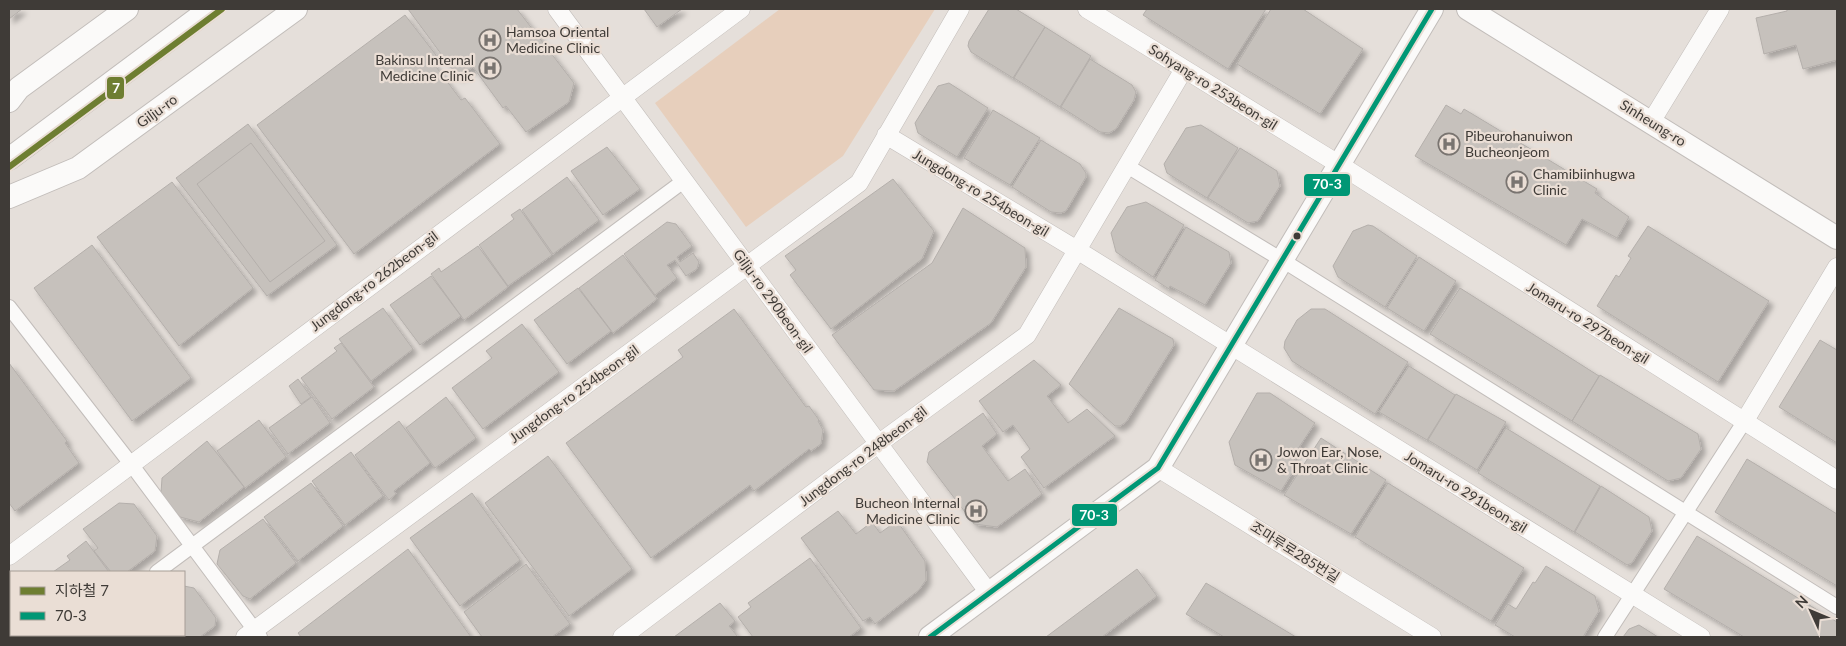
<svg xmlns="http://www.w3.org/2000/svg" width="1846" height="646" viewBox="0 0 1846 646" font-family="Lato,'Noto Sans KR',sans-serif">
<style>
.green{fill:#e7cfbc}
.building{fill:#c6c1bc;stroke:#b4afab;filter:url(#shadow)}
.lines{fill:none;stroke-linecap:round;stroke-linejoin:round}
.pedestrian-casing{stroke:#c2bdba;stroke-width:16}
.minor-casing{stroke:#c2bdba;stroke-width:19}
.tertiary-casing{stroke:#c2bdba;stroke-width:24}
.pedestrian{stroke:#fbfaf9;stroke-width:14}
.minor{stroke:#fbfaf9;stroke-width:18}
.tertiary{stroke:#fbfaf9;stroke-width:22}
.bus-1-casing{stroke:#eaded5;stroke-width:9}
.bus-1{stroke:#009775;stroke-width:5}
.metro-1-casing{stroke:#eaded5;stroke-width:10}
.metro-1{stroke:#6e7e31;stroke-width:6}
.bus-dot{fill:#3f3b37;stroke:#eaded5;stroke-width:2}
.labels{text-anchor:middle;stroke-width:4.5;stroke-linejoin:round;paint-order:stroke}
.poi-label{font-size:14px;fill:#3f3b37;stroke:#eaded5;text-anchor:start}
.street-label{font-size:14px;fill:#3f3b37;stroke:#eaded5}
.line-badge{stroke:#eaded5;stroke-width:2}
.badge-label{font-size:14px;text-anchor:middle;font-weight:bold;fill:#fff}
</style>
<defs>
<filter id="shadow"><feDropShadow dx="4.5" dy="4.5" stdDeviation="2.5" flood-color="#0004"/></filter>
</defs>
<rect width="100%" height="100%" fill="#e5dfda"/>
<!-- green -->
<path class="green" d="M780,9H935L843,156L746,227L655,103Z"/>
<!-- building -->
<path class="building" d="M9,9H22L9,19Z
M408,9H517L574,83L569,102L526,132L506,106L503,108L473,67L458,77Z
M644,9H682L657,27Z
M989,9H1016L1045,27L1013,78L971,52L968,46L969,41Z
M1147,9H1266L1228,69L1143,15Z
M1271,9H1303L1363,49L1320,114L1237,64Z
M1787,9H1837V60L1803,69L1796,45L1764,54L1756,18L1787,11Z
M405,15L436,55L431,60L461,100L465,98L500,144L354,254L257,125Z
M1045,27L1091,56L1060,107L1014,78Z
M1090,59L1132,85L1136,92L1134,100L1116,129L1109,133L1100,132L1061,107Z
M949,83L988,108L957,157L918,133L915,123L938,86Z
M1446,105L1461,114L1464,109L1597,189L1595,193L1629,217L1617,238L1582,219L1566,245L1415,156Z
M993,110L1040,138L1010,185L964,158Z
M248,124L337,245L267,296L176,178Z
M1201,125L1238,148L1207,198L1167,173L1164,164L1186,128Z
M1041,140L1080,164L1086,173V177L1066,211L1061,213L1051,212L1012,187Z
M251,143L325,241L270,282L197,184Z
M607,147L640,189L603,215L571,171Z
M1240,148L1277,171L1280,186L1258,221L1248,223L1208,198Z
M567,177L599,220L553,254L522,210Z
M893,179L934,231L922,259L831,329L790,275L796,270L785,256Z
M172,182L253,288L179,346L97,237Z
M1146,202L1184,225L1153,277L1116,252L1111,233L1127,207Z
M963,208L1025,248L1026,267L991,323L894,391L874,390L832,335L932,263Z
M520,209L552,255L508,286L479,245L514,219L511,215Z
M667,222L676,224L692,246L677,257L680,262L693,253L699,262L697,269L686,276L675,260L667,265L677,278L655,295L624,254Z
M1368,225L1373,226L1417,256L1385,307L1338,277L1333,266L1353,231Z
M1648,226L1769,301L1718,382L1597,306L1616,275L1619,277L1631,258L1628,256Z
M1186,227L1229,252L1231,263L1205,305L1170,286L1169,289L1155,280Z
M92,245L191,378L132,421L34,288Z
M478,246L508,287L464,320L431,274L439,268L441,272Z
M623,255L657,299L613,333L579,288Z
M1419,257L1456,281L1424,331L1387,308Z
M431,276L461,316L420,345L390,305Z
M578,288L611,331L567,364L534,320Z
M1460,288L1599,376L1572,421L1430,334Z
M383,308L413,349L371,381L339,339Z
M1119,308L1173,339L1174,345L1126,422L1120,426H1115L1069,384Z
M734,309L806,407L809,406L819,420L818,421L823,430L821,444L811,451L809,449L754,491L750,485L651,558L566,443L683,357L678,350Z
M1311,309H1325L1408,362L1375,414L1292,361L1284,348L1285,341L1297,320Z
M522,324L559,372L483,429L452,388L492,358L486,351Z
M1820,340L1837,350V443L1779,407Z
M341,343L374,387L332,419L301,378L337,351L334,348Z
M1034,360L1061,385L1047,396L1068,423L1087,409L1115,436L1044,488L1021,457L1030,449L1013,425L1003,432L979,401Z
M9,363L67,441L65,443L79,463L15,511L9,503Z
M1409,366L1455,395L1427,440L1379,412Z
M1600,375L1698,434L1701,449L1681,478L1668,481L1572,421Z
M298,379L311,397L301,404L289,386Z
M1257,393H1270L1315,423L1292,458L1299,462L1281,491L1235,465L1229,442Z
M1456,394L1506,422L1477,470L1428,440Z
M312,397L330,423L288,454L269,428Z
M446,397L476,438L435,468L406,428Z
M983,413L997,434L982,446L1008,481L1025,469L1042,494L997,527L974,524L927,462L929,452Z
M259,420L286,457L245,488L217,451Z
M399,421L430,463L394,491L396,494L389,500L355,455Z
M1506,428L1600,486L1574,532L1478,473Z
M1321,438L1386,480L1351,534L1284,495Z
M207,441L244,487L199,522L180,517L161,493L162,478Z
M351,452L383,496L345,525L312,481Z
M548,456L632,569L569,616L485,503Z
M1747,459L1837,514V586L1715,512Z
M311,483L343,526L298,561L264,517Z
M1388,483L1524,568L1491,621L1355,537Z
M1601,486L1649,517L1652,531L1632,563L1627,565L1575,532Z
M472,493L520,560L460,606L410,538Z
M119,503L134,504L157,536L155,551L127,572H111L94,551L98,548L83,529Z
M838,511L856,534L872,522L880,533L897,521L925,561L926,580L919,590L875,624L870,617L863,621L801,538Z
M263,519L296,563L250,599L243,596L217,564L220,550Z
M1697,536L1837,622V637H1744L1664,589Z
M86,541L109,572H53L70,560L67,556Z
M408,549L471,637H301L298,633Z
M810,558L861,628L849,637H753L738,617L751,607L748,603Z
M526,564L570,624L552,637H482L464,612Z
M1546,566L1595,596L1599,611L1583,637H1515L1495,625L1508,604L1516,609L1533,582L1535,583Z
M1137,569L1157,596L1102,637H1046Z
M1206,583L1296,637H1224L1186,614Z
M184,586L194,588L216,618L215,626L200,637H160L158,635H184Z
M11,593V627L9,624V595Z
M720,603L735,621L729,626L738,637H674Z
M1639,625L1658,637H1623L1629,629Z
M114,635H156L158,637H110Z"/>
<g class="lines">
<!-- pedestrian casing -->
<g class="pedestrian-casing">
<path id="pedestrian" d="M1127,166L1282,260L1837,607
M9,307L131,464L260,637
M157,572L685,180
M70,637L74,635
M1605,637L1744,422"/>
</g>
<!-- minor casing -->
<g class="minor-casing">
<path id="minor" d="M557,9L989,593
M1087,9L1340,165L1837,480
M1651,122L1720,9
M886,135L1077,250L1701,637
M1744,422L1837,267
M1158,468L1432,637
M9,556L741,9
M245,637L859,183L960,9
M622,637L878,444L1027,335L1184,69"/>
</g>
<!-- tertiary casing -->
<g class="tertiary-casing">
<path id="tertiary" d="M1468,9L1837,238
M9,101L19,88L127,9
M9,159L210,9
M9,197L78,168L296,9
M930,637L1158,468L1432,9"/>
</g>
<!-- pedestrian -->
<use href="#pedestrian" class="pedestrian"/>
<!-- minor -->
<use href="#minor" class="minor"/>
<!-- tertiary -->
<use href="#tertiary" class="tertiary"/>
<!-- bus-1 casing -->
<g class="bus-1-casing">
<path id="bus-1" d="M930,637L1158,468L1432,9"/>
</g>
<!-- bus-1 -->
<use href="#bus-1" class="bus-1"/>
<!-- metro-1 casing -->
<g class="metro-1-casing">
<path id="metro-1" d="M9,167L222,9"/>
</g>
<!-- metro-1 -->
<use href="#metro-1" class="metro-1"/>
</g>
<!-- icons -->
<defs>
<g id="hospital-ring" transform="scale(1.125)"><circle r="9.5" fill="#eaded5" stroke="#797470" stroke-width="1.5"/><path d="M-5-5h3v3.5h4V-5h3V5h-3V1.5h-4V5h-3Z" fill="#797470"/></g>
</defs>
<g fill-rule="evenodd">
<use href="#hospital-ring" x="490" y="40"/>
<use href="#hospital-ring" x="490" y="68"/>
<use href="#hospital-ring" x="1449" y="144"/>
<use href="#hospital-ring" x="1517" y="182"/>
<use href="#hospital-ring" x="1261" y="460"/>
<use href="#hospital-ring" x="976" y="511"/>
</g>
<!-- markers -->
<circle class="bus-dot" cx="1297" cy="236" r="4.5"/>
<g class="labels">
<!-- poi labels -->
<g class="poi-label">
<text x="506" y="37">Hamsoa Oriental<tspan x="506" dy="16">Medicine Clinic</tspan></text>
<text x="474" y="65" text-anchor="end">Bakinsu Internal<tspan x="474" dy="16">Medicine Clinic</tspan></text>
<text x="1465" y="141">Pibeurohanuiwon<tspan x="1465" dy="16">Bucheonjeom</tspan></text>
<text x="1533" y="179">Chamibiinhugwa<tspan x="1533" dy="16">Clinic</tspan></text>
<text x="1277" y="457">Jowon Ear, Nose,<tspan x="1277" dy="16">&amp; Throat Clinic</tspan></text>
<text x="960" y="508" text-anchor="end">Bucheon Internal<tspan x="960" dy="16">Medicine Clinic</tspan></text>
</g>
<!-- street labels -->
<g class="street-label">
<text transform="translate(1213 87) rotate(32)" y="5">Sohyang-ro 253beon-gil</text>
<text transform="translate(157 111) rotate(-36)" y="5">Gilju-ro</text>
<text transform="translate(1653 123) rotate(32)" y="5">Sinheung-ro</text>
<text transform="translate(981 193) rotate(31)" y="5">Jungdong-ro 254beon-gil</text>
<text transform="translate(374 281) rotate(-37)" y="5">Jungdong-ro 262beon-gil</text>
<text transform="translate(773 301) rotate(54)" y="5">Gilju-ro 290beon-gil</text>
<text transform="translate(1588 323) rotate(32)" y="5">Jomaru-ro 297beon-gil</text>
<text transform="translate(574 394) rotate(-36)" y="5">Jungdong-ro 254beon-gil</text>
<text transform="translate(863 456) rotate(-37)" y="5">Jungdong-ro 248beon-gil</text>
<text transform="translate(1466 492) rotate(32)" y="5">Jomaru-ro 291beon-gil</text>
<text transform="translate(1295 552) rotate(32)" y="5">조마루로285번길</text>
</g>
</g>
<g class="line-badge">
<rect x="106" y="76" width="19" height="24" rx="5" fill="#6e7e31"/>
<rect x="1303" y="173" width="48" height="24" rx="5" fill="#009775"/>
<rect x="1071" y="503" width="47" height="24" rx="5" fill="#009775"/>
</g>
<g class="badge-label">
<text x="116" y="93">7</text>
<text x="1327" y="189">70-3</text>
<text x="1094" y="520">70-3</text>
</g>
<!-- border -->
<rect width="1846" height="646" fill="none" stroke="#3f3b37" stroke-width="20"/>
<!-- legend -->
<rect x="10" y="571" width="175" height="65" fill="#eaded5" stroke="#a69d96"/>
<rect x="20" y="587" width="25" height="8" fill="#6e7e31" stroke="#a69d96"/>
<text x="55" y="596" font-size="15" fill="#3f3b37">지하철 7</text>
<rect x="20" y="612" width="25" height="8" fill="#009775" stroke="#a69d96"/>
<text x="55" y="621" font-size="15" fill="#3f3b37">70-3</text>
<!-- north arrow -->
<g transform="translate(1811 611) rotate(314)" stroke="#eaded5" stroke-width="4" paint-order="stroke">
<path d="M0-4L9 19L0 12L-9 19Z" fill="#3f3b37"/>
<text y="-8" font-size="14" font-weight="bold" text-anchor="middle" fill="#3f3b37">N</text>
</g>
</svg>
